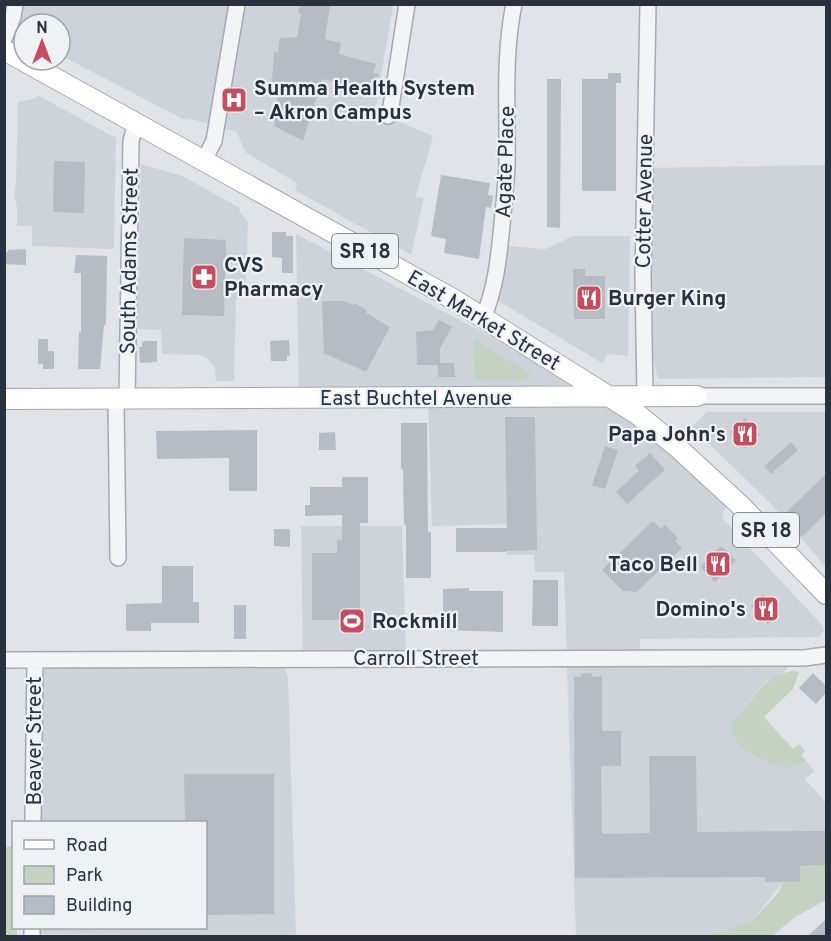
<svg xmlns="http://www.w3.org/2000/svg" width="831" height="941" viewBox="0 0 831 941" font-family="Overpass,sans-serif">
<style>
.built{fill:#ced2d9}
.green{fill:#c5d1c1}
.building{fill:#b7bcc4}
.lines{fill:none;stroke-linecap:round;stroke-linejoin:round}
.minor-casing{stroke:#a5aab2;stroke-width:18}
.major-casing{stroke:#a0a7b2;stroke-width:22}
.minor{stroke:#f2f4f6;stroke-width:15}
.major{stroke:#fff;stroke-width:20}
.labels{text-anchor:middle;stroke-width:4.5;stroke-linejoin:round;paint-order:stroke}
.shield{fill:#eff2f5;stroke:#646b75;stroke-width:1.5}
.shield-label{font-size:20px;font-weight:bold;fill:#29313e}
.poi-label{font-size:21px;font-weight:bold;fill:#29313e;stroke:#eff2f5;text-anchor:start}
.street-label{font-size:21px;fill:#29313e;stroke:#eff2f5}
</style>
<rect width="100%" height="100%" fill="#e0e3e8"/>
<!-- built -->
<path class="built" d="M5,5H393L375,112L433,136L416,196L424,198L411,255L295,190L297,183L245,152L237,132L195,120L183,119L60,55V24H24V36L7,28L5,33Z
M37,95L116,138L114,249L32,246V226H17V207L14,195L16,183L18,102L36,98Z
M141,164L182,176L240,208L239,211L248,222L245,298L236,299L234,381H216L215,367L207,358L200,355L162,354L161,330L137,329Z
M826,165V377L658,379L653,359L651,168Z
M296,234L599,393L299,395Z
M573,236H630L628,356L608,354L602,363L498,301L505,246L546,249Z
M428,400H606L728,500L722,518L823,626L824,631L821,635L816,637L640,639V656H567L564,572H535L534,555H507L506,524L432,526Z
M707,412H826V567L774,507L692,427Z
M301,526H402L406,655L303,653Z
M283,659L288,678L296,936L32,934L33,928H206V822H33L35,660Z
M567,664L789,666L783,673L765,682L750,700L733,735L751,755L768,760L786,769L807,762L814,771L805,779L826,803V865L800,866V882H783L752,921L708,936H576Z"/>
<!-- green -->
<path class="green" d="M475,340L529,373L530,376L525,379H475L473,350Z
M792,671L799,672L793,689L764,717L793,749L799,744L805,751L801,755L807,762L786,769C768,760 740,756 733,734C728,723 738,718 743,711C759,690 764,677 792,671Z
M5,847H13L14,928H17V936H5Z
M826,865V900L795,917L772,936H708L752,921L778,893L783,882H800V866Z"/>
<!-- building -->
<path class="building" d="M300,4H330L325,39L341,43L339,54L376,64L373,73L379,74L374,91L322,79L303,141L274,126L278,95L271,92L274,52L278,53L280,38L297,37L301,14L298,13Z
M608,73H621V83H616V191H582V79H608Z
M547,79H561L560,228L547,227Z
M54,161L85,162L84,213L53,212Z
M441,175L490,183L488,195L493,196L491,208L486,207L479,259L444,253L446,239L431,236Z
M272,232H286V236H293V273H282V258L272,257Z
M184,238L226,240L224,316L182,315Z
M26,249V265L4,264V252H8V250Z
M76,255L107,256L106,325H104L100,369H78L79,332H81V273H74Z
M573,269H585V276H605V319H574Z
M322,301H343L352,305L355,303L367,310L366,313L390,327L366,372L324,353Z
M439,320L452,327L440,348V363H454L455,377H438V365H417L416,332L433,330Z
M38,339H48V351H54V369H43V364H38Z
M289,340L290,356H287V361H271L270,341Z
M146,341H157V362L140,363L139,347H142V342Z
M505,417H535L537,550L506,551V552H456V528H507Z
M745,418L760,435L745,449L730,432Z
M401,423H427L428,532H431V578H406V525H404L403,469H401Z
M257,430V491H229V458L157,459L156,431Z
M335,432L336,450H319V433Z
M791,442L798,450L771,474L764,466Z
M605,446L618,450L605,489L592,485Z
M650,453L665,470L627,504L616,492L639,471L635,466Z
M826,474V513L802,537L782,516Z
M342,477H368V523H360V620H312V553H337V540H342V515L305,516V505H310V487H342Z
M653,521L661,529L665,525L678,538L675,541L682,548L637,592L623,591L602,570Z
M274,529H290V547L274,546Z
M721,546L736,560L715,582L700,567Z
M162,566H193V602H199V623H151V631H126V604L162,603Z
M533,580H558V626H532Z
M469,588V591H503V632L443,630V589Z
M763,594L780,612L768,624L751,606Z
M234,605H246V639H234Z
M592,673V677L602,676V731H621V766H601L602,834L650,833L649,756H696L697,832L826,831V865L800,866V882H765V877L575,878L574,677H581V674Z
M813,673L826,686V693L816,704L799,688Z
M184,774H274V914L206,915V822H185Z
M826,919V936H808Z"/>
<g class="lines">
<!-- minor casing -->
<g class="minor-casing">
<path id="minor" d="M4,39L13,17L15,4
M388,116L390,113L407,4
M204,160L214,141L237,4
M483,318C496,288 499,256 502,224C504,204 506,184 507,165C508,111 503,57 514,4
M645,396L643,277L648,4
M697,396H826
M116,399L118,558
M127,399L131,141L136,123
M4,660L804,658L826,655
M33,822L35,660
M32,936V928"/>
</g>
<!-- major casing -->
<g class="major-casing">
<path id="major" d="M4,50L453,299L637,414L677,447L739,504L826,594
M4,399L697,396"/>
</g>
<!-- minor -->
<use href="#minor" class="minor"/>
<!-- major -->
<use href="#major" class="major"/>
</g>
<!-- icons -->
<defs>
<g id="hospital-square" transform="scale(1.35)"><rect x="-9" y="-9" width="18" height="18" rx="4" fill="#c44d60" stroke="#eff2f5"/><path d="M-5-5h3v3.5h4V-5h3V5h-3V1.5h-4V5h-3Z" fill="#fff"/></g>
<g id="pharmacy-square" transform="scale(1.35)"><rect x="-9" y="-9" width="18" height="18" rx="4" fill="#c44d60" stroke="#eff2f5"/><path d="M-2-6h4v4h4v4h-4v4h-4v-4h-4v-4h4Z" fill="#fff"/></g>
<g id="restaurant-square" transform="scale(1.35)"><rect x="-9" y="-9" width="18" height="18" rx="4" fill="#c44d60" stroke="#eff2f5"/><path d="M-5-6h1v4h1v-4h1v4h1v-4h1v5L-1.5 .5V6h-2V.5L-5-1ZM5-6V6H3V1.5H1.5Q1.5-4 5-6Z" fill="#fff"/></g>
<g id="stadium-square" transform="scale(1.35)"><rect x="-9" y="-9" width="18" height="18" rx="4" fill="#c44d60" stroke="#eff2f5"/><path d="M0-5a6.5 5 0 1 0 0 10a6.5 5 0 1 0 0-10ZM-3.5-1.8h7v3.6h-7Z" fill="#fff"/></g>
</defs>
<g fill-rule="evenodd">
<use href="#hospital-square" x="234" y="100"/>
<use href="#pharmacy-square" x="204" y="277"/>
<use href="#restaurant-square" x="589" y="298"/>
<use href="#restaurant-square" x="745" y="434"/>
<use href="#restaurant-square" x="718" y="564"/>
<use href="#restaurant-square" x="766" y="609"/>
<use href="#stadium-square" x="352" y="621"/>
</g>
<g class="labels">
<!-- shield labels -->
<g class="shield">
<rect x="332" y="234" width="66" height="34" rx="4.5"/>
<rect x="733" y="513" width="66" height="34" rx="4.5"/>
</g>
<g class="shield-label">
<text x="365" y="258">SR 18</text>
<text x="766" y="537">SR 18</text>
</g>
<!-- poi labels -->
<g class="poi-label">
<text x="254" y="95">Summa Health System<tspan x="254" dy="24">– Akron Campus</tspan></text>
<text x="224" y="272">CVS<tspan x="224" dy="24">Pharmacy</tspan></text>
<text x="608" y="305">Burger King</text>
<text x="726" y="441" text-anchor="end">Papa John's</text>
<text x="698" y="571" text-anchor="end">Taco Bell</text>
<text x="746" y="616" text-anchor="end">Domino's</text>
<text x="372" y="628">Rockmill</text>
</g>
<!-- street labels -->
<g class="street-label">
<text transform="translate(505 162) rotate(-88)" y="7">Agate Place</text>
<text transform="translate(644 201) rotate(-89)" y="7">Cotter Avenue</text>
<text transform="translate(129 261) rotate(-89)" y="7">South Adams Street</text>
<text transform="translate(484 320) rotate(31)" y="7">East Market Street</text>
<text x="416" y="405">East Buchtel Avenue</text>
<text x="416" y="665">Carroll Street</text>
<text transform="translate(34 741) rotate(-90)" y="7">Beaver Street</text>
</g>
</g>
<!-- border -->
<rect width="831" height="941" fill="none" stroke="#29313e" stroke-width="12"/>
<!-- legend -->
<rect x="12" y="821" width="195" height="108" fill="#eff2f5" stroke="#a0a5ac" stroke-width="1.5"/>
<rect x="24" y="840" width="30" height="9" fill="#ffffff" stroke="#a0a5ac" stroke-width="1.5"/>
<text x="66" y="851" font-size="18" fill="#29313e">Road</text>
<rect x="24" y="866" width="30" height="18" fill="#c5d1c1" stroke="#a0a5ac" stroke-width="1.5"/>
<text x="66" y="881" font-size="18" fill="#29313e">Park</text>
<rect x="24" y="896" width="30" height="18" fill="#b7bcc4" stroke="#a0a5ac" stroke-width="1.5"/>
<text x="66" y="911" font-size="18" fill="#29313e">Building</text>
<!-- north arrow -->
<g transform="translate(42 42)"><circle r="28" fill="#eff2f5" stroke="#a0a5ac" stroke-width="1.5"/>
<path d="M0-4.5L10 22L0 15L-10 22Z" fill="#c44d60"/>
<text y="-9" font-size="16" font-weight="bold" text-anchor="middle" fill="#29313e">N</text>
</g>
</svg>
